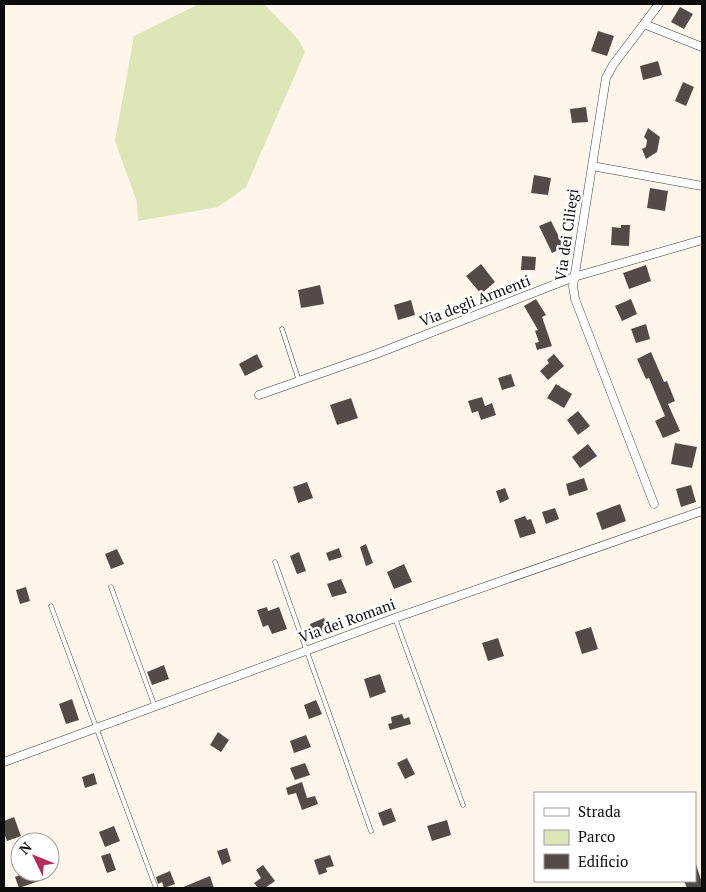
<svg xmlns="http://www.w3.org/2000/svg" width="706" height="892" viewBox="0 0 706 892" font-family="'PT Serif',serif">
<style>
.green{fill:#dde6b7}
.building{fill:#544a48}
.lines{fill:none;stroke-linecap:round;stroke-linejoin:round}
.service-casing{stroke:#3f3f3f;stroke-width:5}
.minor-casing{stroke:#3f3f3f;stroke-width:9}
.service{stroke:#fff;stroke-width:4}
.minor{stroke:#fff;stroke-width:8}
.labels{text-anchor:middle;stroke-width:5;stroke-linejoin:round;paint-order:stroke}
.street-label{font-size:15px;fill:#0c0c0c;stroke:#fff}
</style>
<rect width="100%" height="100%" fill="#fef5eb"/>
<!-- green -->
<path class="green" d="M199,4H264L298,39L305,52L246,187L218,207L138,221L137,202L115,141L134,36Z"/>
<!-- building -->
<path class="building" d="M680,7L693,14L684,29L671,22Z
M598,31L614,36L607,56L591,51Z
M658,61L662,75L643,80L640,66Z
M683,82L694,87L686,106L675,101Z
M586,107L588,122L572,123L570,109Z
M648,128L660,137L657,152L646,159L642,149L646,147L647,140L644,137Z
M534,175L551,178L548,195L531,193Z
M650,188L668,191L665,211L647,208Z
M551,221L564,247L552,253L539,226Z
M621,225H630L629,246L611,245L612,227L621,228Z
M522,256L536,257L535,270H521Z
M481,264L495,282L481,294L466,276Z
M646,265L651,281L629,289L623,273Z
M320,285L324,304L301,308L298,290Z
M536,299L546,315L542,317L552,346L537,350L535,343L539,342L535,331L538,330L524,306Z
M631,299L637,314L622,321L615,306Z
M411,300L415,315L398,320L394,305Z
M646,324L650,339L636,343L631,329Z
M651,352L664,382L667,381L675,401L668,404L680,431L663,438L655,421L665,416L649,378L646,379L637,359Z
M257,354L263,367L245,376L239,364Z
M554,354L564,366L548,380L540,371L549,363L547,360Z
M511,374L515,386L502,390L498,378Z
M556,384L572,394L564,408L547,398Z
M482,397L485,406L492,403L496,415L481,420L478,411L472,413L468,401Z
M351,398L358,418L337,425L330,405Z
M578,411L590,426L578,435L567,420Z
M675,443L697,447L692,468L671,464Z
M588,444L597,456L580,468L572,457Z
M584,478L588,490L569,496L566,484Z
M307,482L313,498L298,503L293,487Z
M691,485L696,502L681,507L676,489Z
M505,488L509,499L500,503L496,491Z
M620,504L626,521L602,530L596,513Z
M555,508L559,519L546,524L542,512Z
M525,516L527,520L531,519L536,533L520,538L514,520Z
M366,544L373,563L366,566L360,547Z
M339,548L342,557L329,561L326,553Z
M117,549L124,564L111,569L105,554Z
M299,552L306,571L297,574L290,556Z
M404,564L412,582L394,589L387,572Z
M341,579L347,593L332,597L327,584Z
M26,587L30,601L20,604L16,590Z
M267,607L268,611L279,607L287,629L272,634L268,625L263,627L257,610Z
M324,618L329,630L314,636L310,624Z
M591,627L598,649L582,654L575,632Z
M498,638L504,656L488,661L482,643Z
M164,665L169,679L152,685L147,672Z
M380,674L386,692L370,698L364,679Z
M72,699L79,720L66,724L59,704Z
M316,700L322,714L309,719L304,705Z
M402,714L404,719L409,717L411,724L390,730L388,724L392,723L391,717Z
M218,732L229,740L221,752L210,745Z
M306,735L311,747L294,753L290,741Z
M407,758L415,774L405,779L397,763Z
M305,763L310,775L295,780L290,768Z
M94,773L97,784L85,788L82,777Z
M302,782L307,798L315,796L318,804L302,810L296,793L288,795L286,788Z
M391,808L396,821L383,826L378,813Z
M14,817L21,836L7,841L4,833V821Z
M447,820L451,835L432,841L427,826Z
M114,826L120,841L105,847L99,832Z
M227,848L231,861L222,865L217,851Z
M110,853L116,870L107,873L101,856Z
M330,855L334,866L326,868L327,872L319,875L314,860Z
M695,864H696L702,883V888H687L684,881H695Z
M263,865L275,881L265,888H258L254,883L261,878L256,870Z
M170,871L175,884L164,888L162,882L158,884L156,877Z
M27,872H36L39,881L19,888L15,877Z
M210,876L214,888H181Z"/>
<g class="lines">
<!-- service casing -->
<g class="service-casing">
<path id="service" d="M282,329L299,381
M275,562L371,831
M111,587L155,707
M51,606L156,888
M395,618L463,805"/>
</g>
<!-- minor casing -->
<g class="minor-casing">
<path id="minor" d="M644,24L702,47
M592,166L702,186
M259,395L376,354L574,277L702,240
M654,504L575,299L573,286L606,78L613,65L659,4
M4,762L395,618L702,511"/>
</g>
<!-- service -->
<use href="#service" class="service"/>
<!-- minor -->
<use href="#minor" class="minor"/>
</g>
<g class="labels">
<!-- street labels -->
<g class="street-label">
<text transform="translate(567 235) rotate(-82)" y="5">Via dei Ciliegi</text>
<text transform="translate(475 301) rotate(-21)" y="5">Via degli Armenti</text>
<text transform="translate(347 621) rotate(-20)" y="5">Via dei Romani</text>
</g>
</g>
<!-- border -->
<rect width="706" height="892" fill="none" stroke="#0c0c0c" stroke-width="10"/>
<!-- legend -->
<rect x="534" y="792" width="162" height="90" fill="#ffffff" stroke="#9e9e9e"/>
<rect x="544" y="808" width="25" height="8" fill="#ffffff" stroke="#9e9e9e"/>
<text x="578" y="817" font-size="15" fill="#0c0c0c">Strada</text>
<rect x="544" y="830" width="25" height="15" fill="#dde6b7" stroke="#9e9e9e"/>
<text x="578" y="842" font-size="15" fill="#0c0c0c">Parco</text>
<rect x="544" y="854" width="25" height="15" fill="#544a48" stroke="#9e9e9e"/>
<text x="578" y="867" font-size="15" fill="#0c0c0c">Edificio</text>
<!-- north arrow -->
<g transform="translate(35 857) rotate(313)"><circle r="24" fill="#ffffff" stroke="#9e9e9e"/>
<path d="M0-4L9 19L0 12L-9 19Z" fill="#b52a58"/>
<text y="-8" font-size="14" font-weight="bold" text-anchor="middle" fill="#0c0c0c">N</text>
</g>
</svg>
